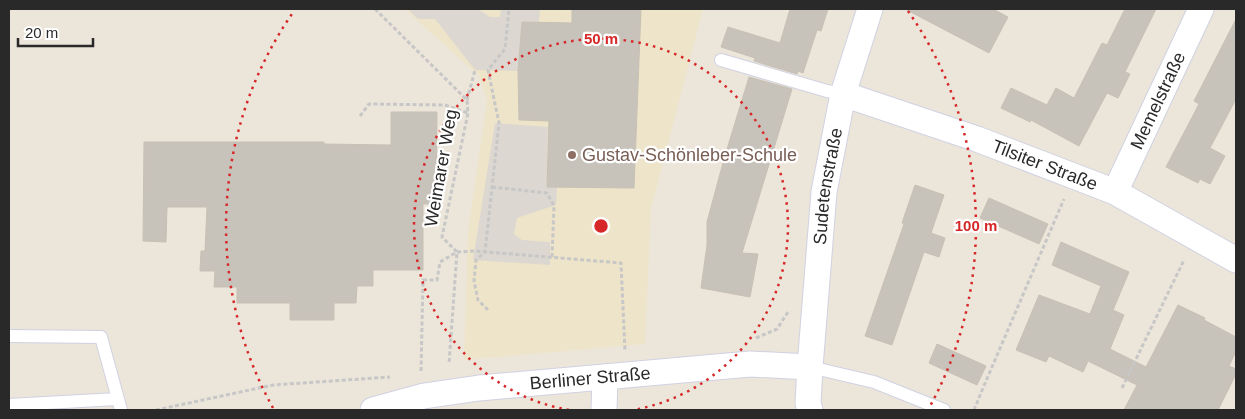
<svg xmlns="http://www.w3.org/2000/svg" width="1245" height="419" viewBox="0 0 1245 419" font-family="Arial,sans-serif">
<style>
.education{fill:#eee4c9}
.plaza{fill:#dcd8d1}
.building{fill:#c7c2ba;stroke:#c7c1b4}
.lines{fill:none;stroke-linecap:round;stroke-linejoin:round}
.lane-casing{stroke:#d0d2e2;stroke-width:14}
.street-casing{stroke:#d0d2e2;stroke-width:27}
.path{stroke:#c7c7c7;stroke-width:3;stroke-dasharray:4 2.5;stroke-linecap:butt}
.lane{stroke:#fff;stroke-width:12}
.street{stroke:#fff;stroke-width:25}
.ring{fill:none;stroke:#d62828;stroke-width:2.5;stroke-dasharray:2.5 5}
.education-dot{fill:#8d6e63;stroke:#fff;stroke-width:2}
.labels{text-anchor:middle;stroke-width:4.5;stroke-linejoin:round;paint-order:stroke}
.street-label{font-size:18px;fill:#292929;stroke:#fff}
.education-label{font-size:18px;fill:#785e54;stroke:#fff;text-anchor:start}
.centre{fill:#d62828;stroke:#fff;stroke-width:2.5}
.ring-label{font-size:15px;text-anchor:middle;font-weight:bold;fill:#d62828;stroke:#fff;stroke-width:4.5;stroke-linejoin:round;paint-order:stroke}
</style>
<rect width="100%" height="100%" fill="#ece5da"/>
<!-- education -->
<path class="education" d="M405,9H703L651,209L645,344L464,360L468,232L487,101L479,76Z"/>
<!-- plaza -->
<path class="plaza" d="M408,9H478L490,17H500L501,9H540L539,22H522L518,71L475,70L435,19H418Z
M495,123L548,127L547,187H557L556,205L517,218L514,234L522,240L550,242V265L473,260Z"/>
<!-- building -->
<path class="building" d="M572,9H641L634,188L547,187L549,121L519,120L518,71L522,22L572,23Z
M790,9H828L821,31L817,30L803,73L798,71L797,74L754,61L755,58L721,47L728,27L780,43Z
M905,9H993L1008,17L989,53Z
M1125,9H1156L1125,72L1130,74L1118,98L1107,93L1079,146L1031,120L1030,122L1001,108L1011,88L1047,105L1056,88L1074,98L1102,43L1107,45Z
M1236,19V99L1210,148L1225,156L1210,184L1200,179L1198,183L1166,167L1199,104L1194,101Z
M749,77L792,89L742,253L758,254L750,297L701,288L707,245V222L724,159Z
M391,112H437L436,204H423V270H373V286H357L356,303H334V320H290V303H237V287H214L215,271H200L201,251H205L207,207H167L166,242L143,241L144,142H324V144L391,145Z
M915,185L944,195L931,233L945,238L939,257L924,252L892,345L865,336L904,224L902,223Z
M989,198L1048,224L1039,244L980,218Z
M1061,242L1129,272L1113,310L1124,315L1110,349L1146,367L1178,305L1205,318L1204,320L1236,337V351L1229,366L1236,369V374L1218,410H1124L1137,385L1088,361L1083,372L1049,356L1046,362L1016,350L1039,295L1090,314L1101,286L1052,265Z
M937,344L986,366L977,385L929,363Z"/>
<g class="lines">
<!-- lane casing -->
<g class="lane-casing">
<path id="lane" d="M721,60L827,91L843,94
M9,336L101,337L121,410
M810,367L874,382L944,410
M9,405L117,399"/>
</g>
<!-- street casing -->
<g class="street-casing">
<g id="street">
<path id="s1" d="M843,94L977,139L1115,192L1236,260"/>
<path id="s2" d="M1115,192L1201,9"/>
<path id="s3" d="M373,410L424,396L479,388L750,364L810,367"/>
<path d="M604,410L605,377"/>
<path id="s4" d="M810,410L808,403L810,367L824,192L843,94L870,9"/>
</g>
</g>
<!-- path -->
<path class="path" d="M375,9L467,100L468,113L442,237L457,252L449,364
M467,100L475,70
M360,116L369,104L445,105L468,113
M492,187L547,193L554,206L552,257
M488,310L478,300L474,281L476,260L485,252L499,123L488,70L505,49L509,9
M756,338L777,329L788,312
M421,371L423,280H437L440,262L457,252L475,251L621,263L625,351
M1122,388L1184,260
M156,410L273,385L390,377
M974,410L983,388L1064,199"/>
<!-- lane -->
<use href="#lane" class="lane"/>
<!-- street -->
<use href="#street" class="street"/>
</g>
<!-- distance rings -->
<g class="ring">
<path d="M569 410A187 187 0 1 1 633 410"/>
<path d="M273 408A375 375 0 0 1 294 11M908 11A375 375 0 0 1 929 408"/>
</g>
<!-- markers -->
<circle class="education-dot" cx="572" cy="155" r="5"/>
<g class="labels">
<!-- street labels -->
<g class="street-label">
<text dy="6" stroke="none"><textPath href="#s2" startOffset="101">Memelstraße</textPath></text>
<text dy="6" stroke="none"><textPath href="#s1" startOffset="214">Tilsiter Straße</textPath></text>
<text transform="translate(441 168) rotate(-80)" y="6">Weimarer Weg</text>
<text dy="6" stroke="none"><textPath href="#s4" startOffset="225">Sudetenstraße</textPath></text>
<text dy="6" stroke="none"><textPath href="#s3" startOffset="220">Berliner Straße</textPath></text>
</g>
<!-- education labels -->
<g class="education-label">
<text x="582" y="161">Gustav-Schönleber-Schule</text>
</g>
</g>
<circle cx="601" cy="226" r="8" class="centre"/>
<g class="ring-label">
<text x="601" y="44">50 m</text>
<text x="976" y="231">100 m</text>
</g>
<!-- border -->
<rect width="1245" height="419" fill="none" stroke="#292929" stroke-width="20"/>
<!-- scale -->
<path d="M18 38v8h75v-8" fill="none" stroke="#292929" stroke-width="2.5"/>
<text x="25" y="38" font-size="15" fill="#292929" stroke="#ffffff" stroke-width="4" paint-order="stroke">20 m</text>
</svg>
